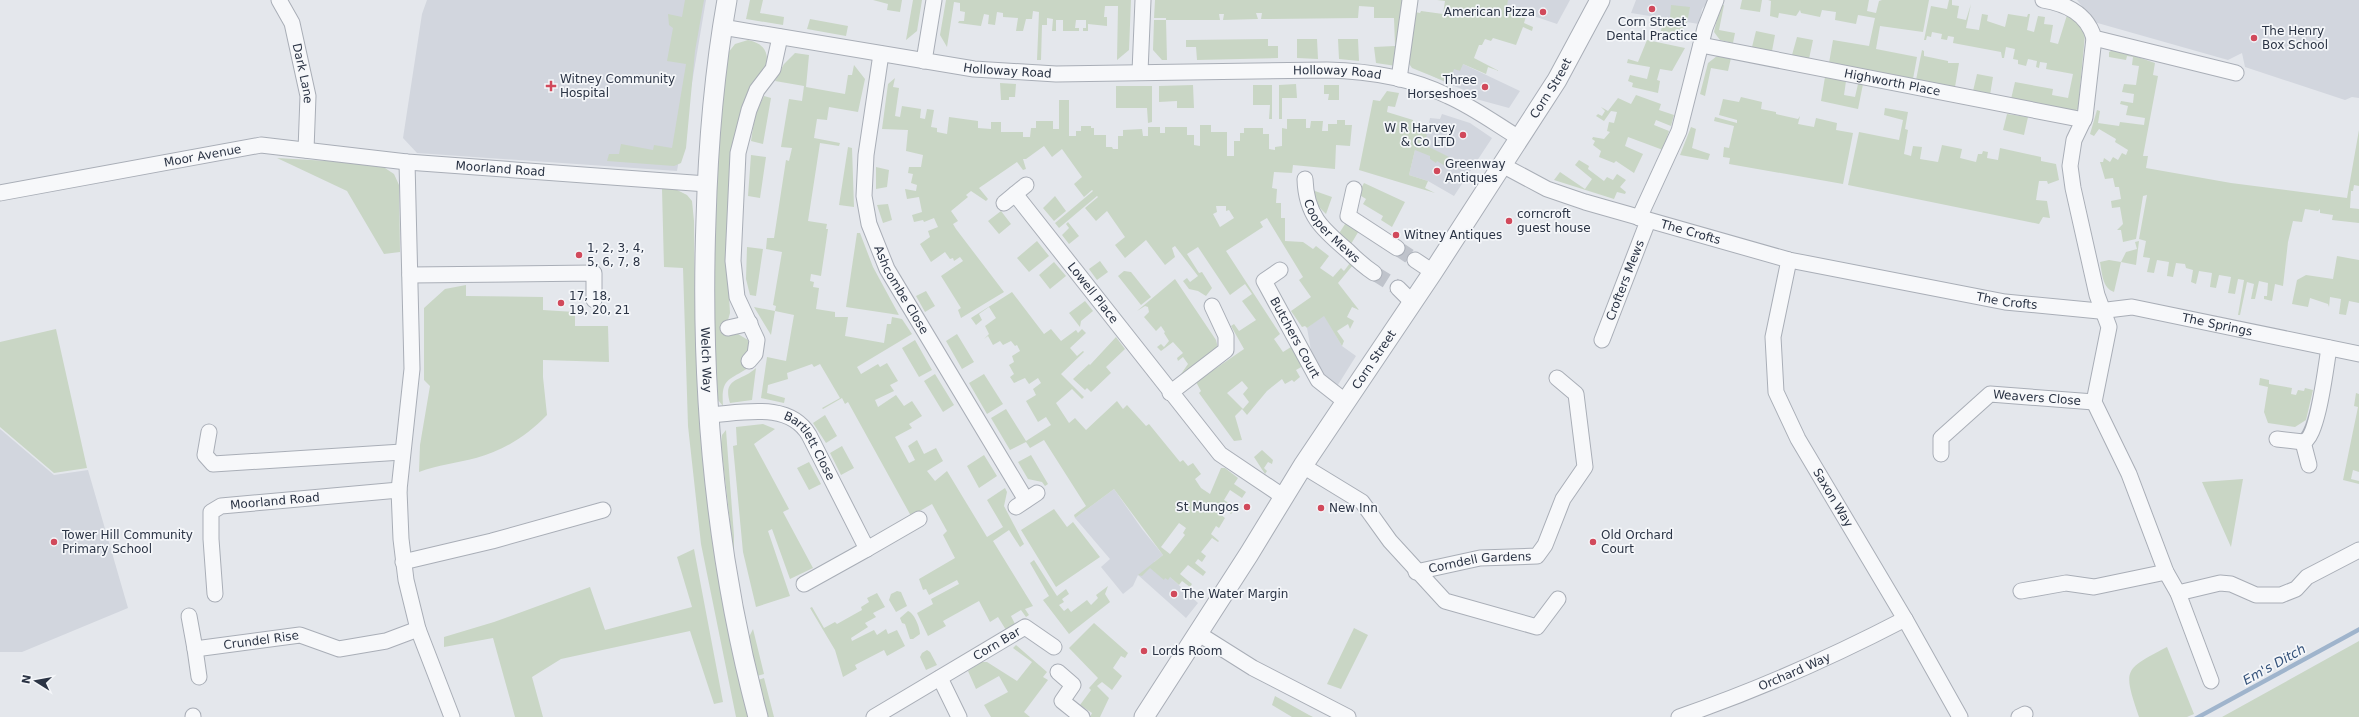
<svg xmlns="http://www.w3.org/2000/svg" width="2359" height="717" viewBox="0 0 2359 717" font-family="'DejaVu Sans',sans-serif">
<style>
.built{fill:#d2d6de}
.green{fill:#c9d6c5;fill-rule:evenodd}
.water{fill:#9fb4cc}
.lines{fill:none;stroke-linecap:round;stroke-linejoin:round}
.minor-tunnel{stroke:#bfc3cb;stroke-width:15;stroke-dasharray:15 8;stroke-linecap:butt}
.minor-casing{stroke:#a9aeb7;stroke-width:17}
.tertiary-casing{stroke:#a9aeb7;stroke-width:21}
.minor{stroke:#f7f8fa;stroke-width:15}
.tertiary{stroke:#f7f8fa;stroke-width:19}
.poi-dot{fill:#d1495b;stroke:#f4f6f9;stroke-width:1.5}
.labels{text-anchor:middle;stroke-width:3.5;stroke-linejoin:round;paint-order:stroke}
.poi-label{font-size:12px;fill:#2b3445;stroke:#f4f6f9;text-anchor:start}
.street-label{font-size:12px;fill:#2b3445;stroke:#f4f6f9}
.water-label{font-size:13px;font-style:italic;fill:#34527a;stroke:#f4f6f9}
</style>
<rect width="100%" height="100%" fill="#e4e7ec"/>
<!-- built -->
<path class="built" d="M427,0H706L677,171L417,153L403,138L422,14Z
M1486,0H1570L1557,24Z
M1636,0H1709L1702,9L1699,24L1631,13Z
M2077,0H2359V98L2352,97L2345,100L2245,67L2242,53L2228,60L2094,22Z
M1463,64L1520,91L1509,108L1476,99L1477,95L1449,84L1410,65Z
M1442,114L1470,123L1492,138L1454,196L1428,181L1409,175L1415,150L1428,128L1430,118L1440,119Z
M1324,315L1342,346L1356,356L1336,388L1322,378L1313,361L1307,328Z
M0,429L54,475L88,470L128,608L22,652H0Z
M1114,489L1142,529L1163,555L1154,562L1198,603L1186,618L1138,575L1133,586L1123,594L1101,567L1110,559L1075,518Z"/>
<!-- green -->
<path class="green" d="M685,0H704L695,51L686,148L681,163L674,166L607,161L609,154H619L621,144L653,150L654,145L672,148L686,64L667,61L673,28L669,25L668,14L682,17Z
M750,0H763L760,13L784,17L783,25L746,19Z
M873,0H902L900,12L887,10L888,4Z
M913,0H922L917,31L906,40Z
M946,0H1131L1129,50L1117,60L1118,6H1105L1104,17H1107V26L1088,24V31H1083V28H1086V20H1076L1075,28H1079V31H1063V20H1056V31H1052L1053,19L1047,18V25H1042L1041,60H1037L1039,12L1033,11L1032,19H1026L1023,31H1016L1018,18L1003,17V13L997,12L995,25L988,24L989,15L984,14L981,26L958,23L959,21H964L965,12L960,11V3L954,2L947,47L940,35Z
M1155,0H1404L1396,66L1376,63L1374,47L1395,46L1394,18H1374V7L1359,6L1358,18L1261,19L1262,13H1256L1258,19L1223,20L1224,14H1219L1220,20H1166L1167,60H1162L1153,50L1154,20H1166V18H1154Z
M1437,0H1508L1507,6L1527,13L1524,23L1533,27L1532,31L1523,27L1516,45L1493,38L1491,41L1485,39L1482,45H1479L1474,58L1499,71L1488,67L1486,74L1463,64L1460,71L1454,69L1449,83L1412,68L1408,62L1415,12L1420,13L1421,11L1443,14L1445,1Z
M1742,0H1762L1760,12L1740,9Z
M1768,0H1869L1867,11L1876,13L1879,1L1882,0H1929L1923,32L1880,26L1876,49L1917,57L1913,79L1829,63L1833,40L1869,46L1875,18L1858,15L1856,24L1835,20L1836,12L1822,10L1820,17L1801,13L1800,10L1796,16L1779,13L1778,18L1770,16L1771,1Z
M1949,0H1952V5L1959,6L1957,18L1966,20L1971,4L1966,28L1979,30L1982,14L1988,15L1987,21L2005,27L2008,14L2027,17L2028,14H2030L2027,30L2034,32L2038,16L2045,17L2044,24L2053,25L2050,42L2058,44L2067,15L2080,23L2085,35L2078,109L2074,111L2011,99L2015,82L2053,89L2052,95L2068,98L2073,74L2046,69L2047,63L2040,62L2039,68L2036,67L2037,61L2028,59L2026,66L2018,64V60L2013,59L2015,49L2006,47L2004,58H2002L2001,52L1953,43L1954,37L1948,36L1947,40L1941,39L1942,34L1932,32L1931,37L1927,36L1926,40H1924L1931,6L1947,9Z
M1671,5L1690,7L1687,23L1670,19Z
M1724,5L1719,30L1735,33L1733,43L1720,40L1714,32L1720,6Z
M810,19L848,26L846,36L807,29Z
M1663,22L1684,26L1682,34L1672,32L1671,37L1660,35Z
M1756,31L1775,35L1772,51L1752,47Z
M1797,37L1813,40L1809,59L1792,55Z
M1268,39V46H1278V58L1197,60L1196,47H1186V40Z
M1297,39H1317L1318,59L1297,58Z
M1338,39H1358L1359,61L1339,59Z
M748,40C762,43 768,50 767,63L740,115L731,156L727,260L730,313L728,320L723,322L725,336L738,334L748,340V368C728,381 721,378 723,406L718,400C711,284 713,168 728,53L735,44Z
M1647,40L1685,48L1672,71L1660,69L1657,80L1660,81L1658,93L1632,87L1633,83L1628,81L1630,75L1647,79L1650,67L1627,63L1628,59L1638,62Z
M2115,49L2155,63L2153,75L2158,76L2143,156H2148L2146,168L2231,183L2347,198L2359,130V186L2354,185L2353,191H2351L2350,208L2359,209V223L2332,220L2333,215L2320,213V209L2318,211L2305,209L2302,222L2293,221L2288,242L2283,286L2275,284L2272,301L2264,299V296H2267L2268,283L2259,281L2255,299H2251L2254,284L2247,282L2240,315H2238L2244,280L2238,279L2235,294L2228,293L2231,277L2219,275L2216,288L2210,287L2212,273L2199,271L2196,284L2191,282L2193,270L2186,268L2185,264L2176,263L2173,277L2167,276L2169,262L2157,260L2154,273L2147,272L2150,258L2143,257L2146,241L2139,239L2147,195L2143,196L2136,239L2123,242L2121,230H2117L2123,224L2120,207L2112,208L2111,201L2121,199L2119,187H2115L2113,178L2105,179L2100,162H2103L2104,158L2110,162L2113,157L2118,160L2122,153L2126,155L2128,150L2115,142L2116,139L2099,129L2094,136L2090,134L2097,110L2100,111L2098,123L2119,126L2120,122L2144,125L2145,118L2126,115L2128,106L2120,104L2121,101L2133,103L2134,94L2122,92L2124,84L2136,85L2139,66L2132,65L2133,57L2127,56L2126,60L2109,57V52Z
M1922,50L1924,51V56L1948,61V63H1959L1955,87L1916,80Z
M795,53L809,55L806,87L845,94L848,75H852L854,65L865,79L858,112L829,107L827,120L817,119L814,138L840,143L839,146L820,143L808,221L827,224L826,229H828L821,276L811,274L810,281L814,282L813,287L819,288L816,309L835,312V317H848L845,336L884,343L887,324H891L892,317L902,319L912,334L857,367L861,374L878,364L880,367L887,363L898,381L890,385L894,391L875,400L878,407L896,395L904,406L912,401L922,416L909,424L912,428L895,437L909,463L915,460L908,446L917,440L924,454L936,448L943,461L927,471L935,481L947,471L987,537L1003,527L987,500L1005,488L1007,492L1004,506L1024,544L1020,547L1009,530L993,541L1033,606L1025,609L1029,615L1026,617L1021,610L1011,616L1015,624L1006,630L998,617L990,622L979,601L943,621L946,626L928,636L917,613L933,604L931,599L959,584L957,580L929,595L926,589L923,590L919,579L955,558L943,535L947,531L932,504L911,516L848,402L845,404L842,398L823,409L822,408L840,398L820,364L814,367L812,364L787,373L788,379L768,385L767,393L785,398L784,403L761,398L767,357L786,361L794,315L775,311L771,335L754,307L775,311L776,306L773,305L782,252L766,249L767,238H774L786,160L789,161L792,148L781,147L789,99L802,101L804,86L775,81L784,64Z
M1717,56L1731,58L1728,71L1711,68L1705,96L1700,94L1708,63Z
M1977,74L1993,77L1990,95L1973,91Z
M1825,77L1846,81L1844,95L1855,97L1858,84H1863L1858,109L1821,101Z
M895,78L893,87L899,88L895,116L900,117L902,106L921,109L920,118L925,119L927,109L934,110L931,127L937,128V132L947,134L949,117L978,121V128L991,129V122H1001V132H1023V137H1030L1031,128H1036V121H1053V129H1059V100H1069V136H1076V131H1081V126H1091V128H1094V135H1106V147H1112L1113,149H1118V136H1123V130L1142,129L1143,136H1148V127H1160V133H1165V127H1187V135H1194V145L1200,146V125H1211V132H1227V156H1234V141H1240V133H1244V128H1263V134H1269V149L1275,150V147L1282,146V128L1287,129V119H1306V128H1310L1311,121H1323L1322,131H1328V124H1337V120H1345V125H1352L1350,146L1336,145L1335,169L1293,165L1292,173L1274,172L1272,188L1277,189L1276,203H1281V218H1285V241L1303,242L1313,249L1316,246L1329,256L1320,268L1333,277L1341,268L1344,271L1350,263L1353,265L1338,283L1359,310L1352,307L1347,317L1354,321L1350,329L1348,324L1337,331L1344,341L1342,346L1324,316L1307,328L1305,326L1302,327L1291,311L1311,297L1299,280L1303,277L1267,218L1260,222L1263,227L1226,251L1280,334L1274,339L1283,352L1291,347L1303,366L1296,370L1300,377L1294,382L1292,380L1285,384L1282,379L1267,391L1247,415L1242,409L1235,416L1242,440L1234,441L1199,393L1201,391L1196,382L1244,349L1231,326L1234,324L1239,331L1256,320L1242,301L1252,294L1245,284L1230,295L1198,247L1187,254L1199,273L1202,272L1212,288L1206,296L1198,291L1189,289L1183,281L1187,278L1190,282L1198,276L1175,246L1172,248L1175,257L1165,265L1146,240L1125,258L1115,245L1125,237L1107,211L1096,221L1085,208L1098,197L1097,196L1059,228L1055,223L1093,191L1092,190L1084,197L1074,184L1082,177L1062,149L1052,157L1044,146L1026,159H1023L1026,169L1023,170L1017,162L979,188L988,199L986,201L971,191L966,195L968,197L951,211L958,221L953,224L956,229L1004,292L961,318L958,310L961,308L941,276L963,261L960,257L954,261L953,258L950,259L945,252L931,262L920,244L930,237L928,231L938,227L934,218L924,222L923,220L914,222L912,215L922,212L919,197L907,199L905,189L916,191L917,185L911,183L913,174L908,173L909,167H921L923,155L906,151L908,130L882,129L888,84ZM1216,206H1226V211L1229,210L1234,218L1220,227L1213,214L1217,212ZM1242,381L1248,388L1243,394L1249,402L1243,409L1227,393Z
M1000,83L1016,84L1015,97H1009V100H1001Z
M1296,84L1297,98H1282V119H1279V85Z
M1193,85L1194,108H1177V101L1159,102V86Z
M1253,85H1272V119H1269L1270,105H1253Z
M1324,85H1339V100H1328L1329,94H1324Z
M1116,86H1152V122L1148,123L1147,108H1116Z
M1387,91L1399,93L1395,107L1388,106L1387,112L1413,120L1412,125L1423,129L1422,132L1427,135L1423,144L1449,157L1447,160L1454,164L1450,169L1437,161L1436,163L1430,159V156L1415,150L1409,175L1428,181L1425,188L1435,193L1359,170L1373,100L1380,101Z
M1636,95L1661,104L1659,110L1674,115L1671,126L1656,120L1654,125L1669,131L1663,150L1628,137L1625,146L1643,154L1634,173L1616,161L1614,163L1599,157L1601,151L1593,145L1595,141L1592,139L1593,137L1604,139L1610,132L1607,131L1609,122L1614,123L1617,112L1611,111L1604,121L1596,116L1598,114L1602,116L1605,111L1601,107L1608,111L1618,98L1631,104Z
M764,96L771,98L763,144L751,141L755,115Z
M1741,97L1762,102L1761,109L1776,112V114L1798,119L1800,116L1798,124L1814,127L1816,118L1837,123L1836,130L1853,133L1843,184L1729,164L1730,158L1723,157L1724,147L1729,148L1734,126L1714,121L1715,117L1737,123V120L1719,115L1723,99L1739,102Z
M1885,108L1908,112L1905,129L1908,130L1904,154L1911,156L1913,146L1922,147L1920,159L1938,162L1942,145L1962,149L1960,158L1976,162L1978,154H1982L1983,151L1988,152L1987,158L1998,160L2000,148L2041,157V161L2056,164L2059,180L2048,184L2047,181H2039L2036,200L2047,201L2050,218L2043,217L2039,224L1848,185L1859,132L1899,140L1903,120L1884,115Z
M2007,114L2028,117L2024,135L2003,130Z
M1691,127L1696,129L1692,148L1710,154L1708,160L1680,155Z
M848,147L852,148L854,207L839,205Z
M751,155L766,157L760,198L748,196Z
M277,158L379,164L394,174L399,185L400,252L384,254L347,191Z
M1579,160L1589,166L1588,169L1604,181L1607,177L1613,180L1617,174L1626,180L1620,187L1626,192L1625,194L1617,192L1614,199L1554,180L1560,172L1585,189L1592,179L1575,165Z
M876,167L889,170L887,187L876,189Z
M1364,183L1405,202L1392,227L1381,220L1383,216L1363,204L1366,199L1358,194Z
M662,189H675L687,195L692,201L694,221L695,313L698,376L731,640L748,717H736L701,544L688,426L683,268L664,267Z
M1315,191L1332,197L1326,214L1312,200Z
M1055,196L1066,211L1054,221L1043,208Z
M888,204L892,220L883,223L877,205Z
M1001,211L1011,224L999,234L988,221Z
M1347,221L1360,229L1351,244L1338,235Z
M1068,222L1079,236L1069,244L1062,235L1069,228L1066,224Z
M857,233H860L873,267L899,315L846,307Z
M1037,241L1049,256L1029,272L1017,258Z
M2139,241L2136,265L2121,262L2114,292C2102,288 2102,272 2100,262L2109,260L2121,262L2126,252L2137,249L2135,242Z
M747,247L763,249L756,296L750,295L746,279Z
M2337,256L2359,260V303L2349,301L2346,315L2339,314L2341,299L2330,297L2329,307L2328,304L2310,298L2308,307L2292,304L2297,280L2306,275L2333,279Z
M1100,261L1108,272L1097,280L1089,269Z
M1054,262L1066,276L1050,289L1039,275Z
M1124,271L1131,272L1151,297L1141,305L1118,276Z
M1175,279L1216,340L1218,348L1179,377L1188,364L1183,357L1178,361L1177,358L1183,353L1173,342L1161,351L1157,347L1161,344L1164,347L1169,341L1164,333L1165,332L1161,326L1156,331L1144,317L1149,312L1148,307L1145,306L1137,311Z
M466,285V296L543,297V310L575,312V326H608L609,362L543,360V377L547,415C528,435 503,451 476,458C457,463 438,465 419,472L420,445L430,386L424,380V308L445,289Z
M926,291L935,306L925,312L916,296Z
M1012,292L1044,334L1051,329L1061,341L1076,330L1078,333L1082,329L1086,333L1070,348L1077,356L1083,351L1084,352L1061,374L1084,397L1082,399L1072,389L1056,403L1069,423L1075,418L1086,430L1117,401L1123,409L1127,405L1146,426L1149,424L1180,462L1183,460L1188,466L1193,463L1201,474L1195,479L1201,488L1210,494L1221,468H1225L1238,478L1234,484L1246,492L1242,498L1230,490L1224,500L1236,508L1231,514L1218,503L1214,509L1225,518L1219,528L1216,526L1211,534L1219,541L1218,542L1212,538L1201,552L1206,556L1202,562L1198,559L1195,563L1206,572L1203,576L1188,565L1180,574L1192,584L1190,587L1182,581L1179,585L1170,577L1168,580L1165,578L1164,580L1150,568L1142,576L1138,575L1163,555L1114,489L1075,518L1074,515L1086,506L1044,440L1030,448L1026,442L1010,450L991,418L1006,409L1026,441L1051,425L1046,417L1038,422L1026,401L1036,395L1033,389L1041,383L1038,378L1029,384L1025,378L1014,383L1010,377L1014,374L1009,365L1014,362L1012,356L1020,351L1017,345L1015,346L1011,341L1003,345L1000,341L993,345L988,336L984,339L989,334L985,326L996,318L989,307L979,314L982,320L976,325L971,318ZM1179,523L1186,528L1183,533L1185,535L1170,554L1161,547Z
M1085,301L1093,311L1081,321L1080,327L1069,313Z
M56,329L87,468L54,473L0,427V342Z
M957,334L974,362L962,369L946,341Z
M1116,337L1125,349L1106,367L1111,373L1091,392L1087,388L1085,390L1073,379L1089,364L1090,365Z
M915,340L932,370L919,377L902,348Z
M756,368L752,400L730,403C722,377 741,382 756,368Z
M935,374L954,405L943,412L924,381Z
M984,374L1003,404L987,414L969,383Z
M2260,378L2269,380V384L2292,388L2291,394L2296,395L2298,390L2304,391L2305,388L2313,390L2306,420L2295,427L2268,423L2264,412L2268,387L2259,385Z
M2356,393L2359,394V472L2353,470L2351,479L2359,481V484L2343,480L2358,407L2354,406Z
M825,415L837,436L826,443L813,423Z
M763,424L775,429L754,444L789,509L783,512L813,568L790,579L772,529L768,531L790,596L756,607L743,552L733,446L737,445L736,427Z
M726,430L734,536V556L721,444L722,435Z
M842,446L854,468L841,475L830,453Z
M1262,450L1273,460L1272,464L1268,462L1264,468L1267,471L1265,474L1254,457Z
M984,455L997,476L979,488L967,466Z
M1031,455L1048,484L1045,486L1042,482L1028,479L1018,462Z
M809,462L821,484L809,490L797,468Z
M2243,479L2231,547L2202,482Z
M1054,509L1067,527L1073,522L1100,557L1056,587L1021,530Z
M694,549L723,702L714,704L690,631L561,659L532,677L543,717H515L493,638L444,647V637L494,622L590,587L605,630L692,607L677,557Z
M1034,560L1057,596L1066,589L1069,594L1062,599L1064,602L1059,605L1064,611L1068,608L1071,612L1087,600L1091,605L1098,598L1096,595L1108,586L1105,594L1110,602L1069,634L1043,600L1049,596L1030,563Z
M897,591L901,592L907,606L896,612L889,600L891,594Z
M877,593L885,607L873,613L876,617L865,623L868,627L851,638L852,641L874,630L877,635L886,629L888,634L897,630L905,646L887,656L884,650L855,665L857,669L843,677L835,650L810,608L812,607L824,628L835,622L837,624L862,610L861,607L869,602L867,598Z
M908,611C914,613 920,627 920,634L913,639H910L905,624L902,623L900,618Z
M1094,623L1128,653L1125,658L1121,656L1113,668L1122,676L1112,690L1102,682L1097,686L1109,698L1100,717H1090L1092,713L1080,705L1091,690L1089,688L1098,678L1069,648Z
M1354,628L1368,635L1341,689L1327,684Z
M753,629L764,674L757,676L749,637Z
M2359,641V717H2222Z
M1016,645L1047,672L1043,677L1048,680L1024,712L1030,717H991L984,705L1008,692L999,676L976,689L968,671L981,662H987L1017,681L1032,662L1013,648Z
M2167,647L2194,714L2187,717H2139C2123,669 2123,670 2167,647Z
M927,650L930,652L937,665L926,670L920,657L922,653Z
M764,678L774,717H767L758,680Z
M1275,696L1309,715L1313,717H1292L1272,705Z"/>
<!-- water -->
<path class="water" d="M2359,627V632L2203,717H2194Z"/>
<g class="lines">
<!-- minor-tunnel -->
<path class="minor-tunnel" d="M1397,248L1415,260
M1374,273L1398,288"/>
<!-- minor casing -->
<g class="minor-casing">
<g id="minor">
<path id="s1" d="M279,0L292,23L308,96L306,150"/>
<path d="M2043,0C2066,4 2087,13 2094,38L2236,73"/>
<path id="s2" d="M722,27L974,69L1056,74L1327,70C1367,71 1412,78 1448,96C1473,107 1496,124 1519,138"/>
<path d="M2094,38L2085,117L2074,140L2070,166L2073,188L2097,295L2109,327L2094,402L2129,474L2166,572L2178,593L2211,681"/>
<path id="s3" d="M1701,45L2084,120"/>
<path id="s4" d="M881,54L866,155L864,196L869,224L887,269L1026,500"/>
<path d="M924,61L934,0"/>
<path d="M1140,72L1143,0"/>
<path d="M1399,79L1410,0"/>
<path d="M407,162L412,369L399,490L401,539L406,580L418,629L452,717"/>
<path id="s5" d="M1502,165L1547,189L1585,202L1789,260L2005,302L2099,311L2132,307L2359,354"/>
<path id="s6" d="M1305,179C1306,215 1322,229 1348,251C1356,259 1365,267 1374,273"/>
<path d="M1354,189L1348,216L1397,248"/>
<path id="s7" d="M0,193L261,145L407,162L707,184"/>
<path id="s8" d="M1015,194L1220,454L1284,497"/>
<path d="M1004,203L1026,185"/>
<path d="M1639,218L1679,131L1705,28L1716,0"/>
<path d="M1415,260L1433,272"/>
<path id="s9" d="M1789,260L1773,337L1776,392L1798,439L1905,619L1960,717"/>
<path id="s10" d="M1280,270L1264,281L1318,380L1346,402"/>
<path d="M410,275L594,273V300"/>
<path d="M1398,288L1412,302"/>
<path d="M728,328L750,323"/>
<path id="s11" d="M1602,340L1648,221"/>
<path d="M749,361L755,354L757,340L737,297L733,261L738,153L749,110L757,90L773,69L780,37"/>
<path d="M1170,393L1226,350V336L1212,306"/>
<path id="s12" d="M709,415C742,413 789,401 809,435L867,549L919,519"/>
<path d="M209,432L205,455L213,464L402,452"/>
<path d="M2277,439L2303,442C2318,438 2326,365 2329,348"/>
<path d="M2303,442L2309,465"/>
<path id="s13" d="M1941,454V438L1990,394L2094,402"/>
<path d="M1303,466L1362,502L1390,541L1445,601L1537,627L1558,599"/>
<path d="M1016,507L1037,493"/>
<path d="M403,562L492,541L603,510"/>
<path id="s14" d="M1416,572L1480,558L1537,556L1545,545L1563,499L1585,467L1576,394L1557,378"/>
<path d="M804,584L867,549"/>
<path d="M2021,591L2066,583L2094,587L2166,572"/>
<path d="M2178,593L2220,583L2231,584L2256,595H2281L2296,589L2307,577L2359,550"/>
<path id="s15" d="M215,594L211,539V512L221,506L399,490"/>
<path d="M189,616L195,649"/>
<path d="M1199,634L1253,668L1348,717"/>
<path d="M1058,672L1073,685L1062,701L1082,717"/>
<path id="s16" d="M199,677L195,649L300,635L339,649L386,641L418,629"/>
<path d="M940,678L959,717"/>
<path d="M193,716V717"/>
<path id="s17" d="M874,717L1025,627L1054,647"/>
<path id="s18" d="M1679,717C1758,690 1832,657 1905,619"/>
<path d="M2019,717L2025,714"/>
</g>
</g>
<!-- tertiary casing -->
<g class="tertiary-casing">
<g id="tertiary">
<path id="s19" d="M727,0C714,73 708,147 706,220C700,387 715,555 758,717"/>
<path id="s20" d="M1144,717L1249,554L1304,464L1433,272L1557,80L1600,0"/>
</g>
</g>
<!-- minor -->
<use href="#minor" class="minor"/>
<!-- tertiary -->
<use href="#tertiary" class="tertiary"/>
</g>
<!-- markers -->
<g class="poi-dot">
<circle cx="1652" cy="9" r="4"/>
<circle cx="1543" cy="12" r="4"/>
<circle cx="2254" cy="38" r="4"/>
<path d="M549 80h4v4h4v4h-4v4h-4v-4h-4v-4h4z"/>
<circle cx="1485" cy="87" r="4"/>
<circle cx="1463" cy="135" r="4"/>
<circle cx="1437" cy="171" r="4"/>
<circle cx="1509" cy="221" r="4"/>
<circle cx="1396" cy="235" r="4"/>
<circle cx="579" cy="255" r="4"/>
<circle cx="561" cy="303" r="4"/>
<circle cx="1247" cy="507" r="4"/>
<circle cx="1321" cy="508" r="4"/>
<circle cx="54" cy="542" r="4"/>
<circle cx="1593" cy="542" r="4"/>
<circle cx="1174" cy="594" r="4"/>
<circle cx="1144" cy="651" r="4"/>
</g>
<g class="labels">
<!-- poi labels -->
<g class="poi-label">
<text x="1535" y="16" text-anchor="end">American Pizza</text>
<text x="1652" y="26" text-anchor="middle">Corn Street<tspan x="1652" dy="14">Dental Practice</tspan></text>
<text x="2262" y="35">The Henry<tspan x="2262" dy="14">Box School</tspan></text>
<text x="560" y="83">Witney Community<tspan x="560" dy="14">Hospital</tspan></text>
<text x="1477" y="84" text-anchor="end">Three<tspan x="1477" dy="14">Horseshoes</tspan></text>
<text x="1455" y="132" text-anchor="end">W R Harvey<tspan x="1455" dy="14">&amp; Co LTD</tspan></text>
<text x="1445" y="168">Greenway<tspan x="1445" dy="14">Antiques</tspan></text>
<text x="1517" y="218">corncroft<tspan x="1517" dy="14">guest house</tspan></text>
<text x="1404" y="239">Witney Antiques</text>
<text x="587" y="252">1, 2, 3, 4,<tspan x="587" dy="14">5, 6, 7, 8</tspan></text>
<text x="569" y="300">17, 18,<tspan x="569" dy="14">19, 20, 21</tspan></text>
<text x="1239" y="511" text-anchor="end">St Mungos</text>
<text x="1329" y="512">New Inn</text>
<text x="62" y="539">Tower Hill Community<tspan x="62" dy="14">Primary School</tspan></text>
<text x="1601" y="539">Old Orchard<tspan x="1601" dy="14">Court</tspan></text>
<text x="1182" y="598">The Water Margin</text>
<text x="1152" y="655">Lords Room</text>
</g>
<!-- street labels -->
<g class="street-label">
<text dy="4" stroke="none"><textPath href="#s2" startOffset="289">Holloway Road</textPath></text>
<text dy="4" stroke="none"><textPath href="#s1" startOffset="78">Dark Lane</textPath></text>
<text dy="4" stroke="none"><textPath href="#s2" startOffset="619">Holloway Road</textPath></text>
<text dy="4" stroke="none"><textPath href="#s3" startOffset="195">Highworth Place</textPath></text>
<text dy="4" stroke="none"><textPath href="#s20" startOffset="749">Corn Street</textPath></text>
<text dy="4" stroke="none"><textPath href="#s7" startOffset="206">Moor Avenue</textPath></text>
<text dy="4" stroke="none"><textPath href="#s7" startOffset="506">Moorland Road</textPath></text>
<text dy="4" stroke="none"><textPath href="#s6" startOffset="61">Cooper Mews</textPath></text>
<text dy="4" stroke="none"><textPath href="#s5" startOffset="201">The Crofts</textPath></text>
<text dy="4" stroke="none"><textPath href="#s11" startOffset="64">Crofters Mews</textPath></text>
<text dy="4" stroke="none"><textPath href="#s4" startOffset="245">Ashcombe Close</textPath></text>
<text dy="4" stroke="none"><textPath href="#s8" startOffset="126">Lowell Place</textPath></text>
<text dy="4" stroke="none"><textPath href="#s5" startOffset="525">The Crofts</textPath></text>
<text dy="4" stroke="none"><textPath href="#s5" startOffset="738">The Springs</textPath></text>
<text dy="4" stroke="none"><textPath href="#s10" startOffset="84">Butchers Court</textPath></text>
<text dy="4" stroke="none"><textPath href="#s19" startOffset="361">Welch Way</textPath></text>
<text dy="4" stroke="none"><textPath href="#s20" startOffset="425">Corn Street</textPath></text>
<text dy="4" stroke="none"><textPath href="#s13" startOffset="129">Weavers Close</textPath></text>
<text dy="4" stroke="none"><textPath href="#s12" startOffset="117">Bartlett Close</textPath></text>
<text dy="4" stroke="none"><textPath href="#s9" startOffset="254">Saxon Way</textPath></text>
<text dy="4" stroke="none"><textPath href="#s15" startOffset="148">Moorland Road</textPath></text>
<text dy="4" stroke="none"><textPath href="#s14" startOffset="65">Corndell Gardens</textPath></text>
<text dy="4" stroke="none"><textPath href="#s16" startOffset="95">Crundel Rise</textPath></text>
<text dy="4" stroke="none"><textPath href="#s17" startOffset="143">Corn Bar</textPath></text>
<text dy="4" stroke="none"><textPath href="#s18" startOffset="124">Orchard Way</textPath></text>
</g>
<!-- water labels -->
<g class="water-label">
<text transform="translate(2274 664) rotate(-29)" y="5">Em's Ditch</text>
</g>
</g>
<!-- north arrow -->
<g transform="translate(36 681) rotate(281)" stroke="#f4f6f9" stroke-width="3" paint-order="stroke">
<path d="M0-3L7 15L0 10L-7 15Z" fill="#2b3445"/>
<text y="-6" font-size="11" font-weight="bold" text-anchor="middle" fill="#2b3445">N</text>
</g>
</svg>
